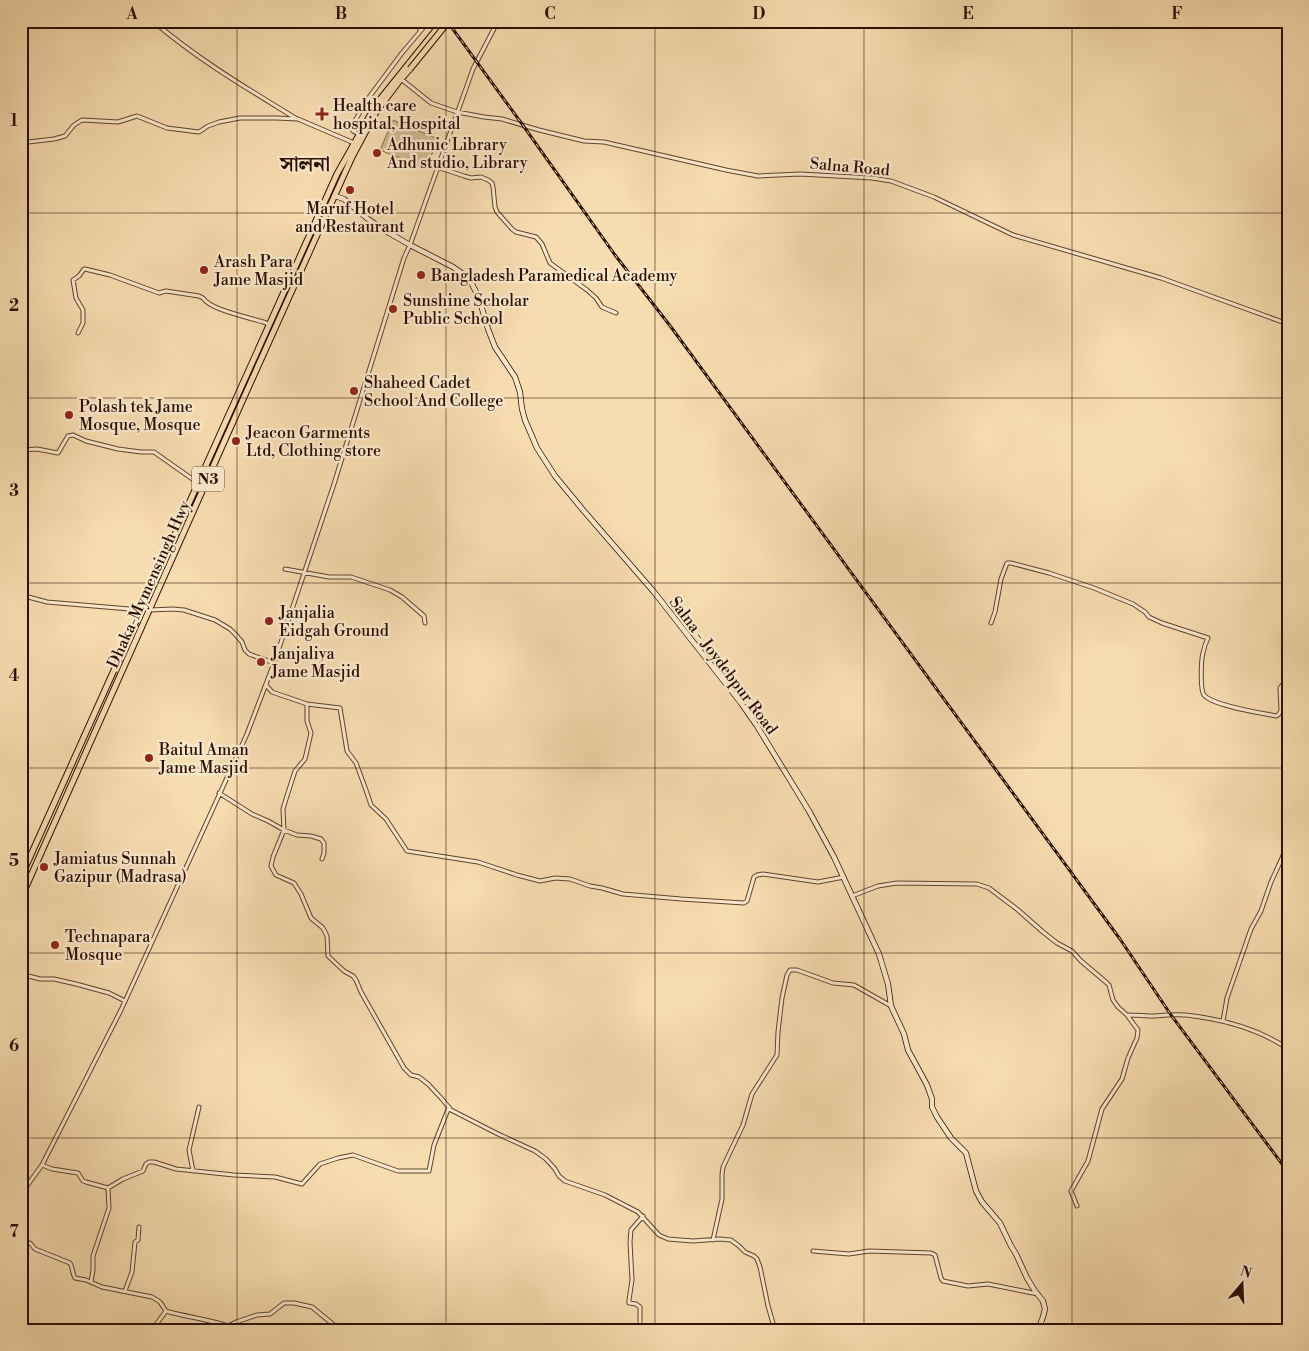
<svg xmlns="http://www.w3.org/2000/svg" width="1309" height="1351" viewBox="0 0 1309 1351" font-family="'Libre Bodoni','Noto Serif Bengali',serif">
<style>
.green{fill:#d4b992;stroke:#80644a}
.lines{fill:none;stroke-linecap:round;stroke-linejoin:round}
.minor-casing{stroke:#5e422e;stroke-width:5}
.secondary-casing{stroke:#2b0e03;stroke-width:6}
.trunk-casing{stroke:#2b0e03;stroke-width:7}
.minor{stroke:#fae8cb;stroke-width:3}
.secondary{stroke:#fae8cb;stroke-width:4.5}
.trunk{stroke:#f7dcaf;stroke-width:5}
.rail-casing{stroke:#2b0e03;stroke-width:3}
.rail{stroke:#fae8cb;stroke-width:1;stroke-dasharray:4;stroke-linecap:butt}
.trunk-bridge-casing{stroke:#2b0e03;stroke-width:7;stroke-linecap:butt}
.trunk-bridge{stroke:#f7dcaf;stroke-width:5}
.grid{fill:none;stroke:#2b0e03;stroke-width:1;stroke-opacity:0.55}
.poi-dot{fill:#8f2418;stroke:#fae8cb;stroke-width:2}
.labels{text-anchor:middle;stroke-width:4.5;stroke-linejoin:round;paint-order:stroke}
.shield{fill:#fae8cb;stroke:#694f3f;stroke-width:1}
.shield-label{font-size:15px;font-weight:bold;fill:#2b0e03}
.poi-label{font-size:16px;fill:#2b0e03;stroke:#fae8cb;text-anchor:start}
.street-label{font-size:16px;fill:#2b0e03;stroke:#fae8cb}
.district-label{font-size:21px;font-weight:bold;fill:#2b0e03;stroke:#fae8cb}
.neatline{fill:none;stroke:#2b0e03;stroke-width:2}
.grid-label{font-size:16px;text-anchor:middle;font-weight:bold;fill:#2b0e03}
</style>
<rect width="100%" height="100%" fill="#f7dcaf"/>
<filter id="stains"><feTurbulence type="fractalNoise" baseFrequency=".004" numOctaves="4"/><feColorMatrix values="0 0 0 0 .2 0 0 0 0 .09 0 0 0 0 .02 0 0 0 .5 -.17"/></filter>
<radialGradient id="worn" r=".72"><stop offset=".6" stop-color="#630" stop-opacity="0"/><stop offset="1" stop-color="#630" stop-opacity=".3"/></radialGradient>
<!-- green -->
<path class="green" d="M393,120L438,139L426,169L380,150Z"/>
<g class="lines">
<!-- minor casing -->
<g class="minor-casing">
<path id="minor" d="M153,21C197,59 248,89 297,119
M417,21L420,30
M401,79L431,103L457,112L484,117L502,119L539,130L584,141L604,142L726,170L758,176L800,174L872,178L891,181L934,197L1013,235L1161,278L1288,324
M359,134L353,131L352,126L367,100L402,53L429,21
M21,141L28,142L54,139L65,136L74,125L82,120L118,122L137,116L167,128L199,132L208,126L219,122L240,118H276L298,119L354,143
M437,167L464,176L471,178L481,177L488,180L492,183L493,187L495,207L497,212L512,229L516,232L536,237L542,244L550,263L587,290L596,298L602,307L616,313
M78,333L83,323V310L76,298L73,280L79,276L84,269H85L110,275L159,293L166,291L199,296L203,298C211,311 254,318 269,324
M21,450L37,449L58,453L68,436L73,435L86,441L118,449L141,452H154L198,483
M285,569L329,577H351L390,590L402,597L424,616L425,623
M21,595L47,602L141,610
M150,610L172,609L184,610L215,620L230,629L236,635L242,642L245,650L249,654L274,663
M991,623L995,612L1001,579L1007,563H1011L1049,573L1094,588L1133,604L1145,612L1149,617L1162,623L1208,638C1206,642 1204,648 1203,653C1201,660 1200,690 1204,695C1213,706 1262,713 1276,716L1278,715L1281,711L1280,688L1283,684L1288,683
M266,685L272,692L307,704V721L311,733L305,759L295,771L286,799L283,809L284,830L273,857L271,866L276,875L294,883L301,894L311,918L323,928L327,936L328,956L344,971L353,976L356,980L361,992L404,1068L411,1075L419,1077L428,1084L442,1099L451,1110L498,1134L535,1151L546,1159L555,1169L559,1176L565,1181L605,1195L638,1212L659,1235L668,1239L693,1241L720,1239L731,1240L739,1246L745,1252L754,1256L757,1259L760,1267L768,1306L775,1330
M307,704L340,708L347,751L356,763L366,790L371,805L386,819L407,851L478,862L517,875L540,881L555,878L570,879L590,886L602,888L623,894L681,899L744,903L747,901L754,877L757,875L763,874L818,882L844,877
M219,793L252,814L268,821L284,830L297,835L311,836L321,839L324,843V853L322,859
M852,896L878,886L897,883L977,884L989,888L1018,910L1043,932L1057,943L1072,951L1081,961L1107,983L1109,985L1113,1000L1118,1007L1127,1015L1138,1030L1137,1038L1128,1058L1122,1079L1102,1109L1088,1161L1071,1191L1077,1206
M21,974L40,979H54L76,984L109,993L125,1001
M1128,1015C1137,1015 1146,1016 1155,1016C1165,1015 1176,1014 1186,1015C1221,1019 1258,1028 1288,1049
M1223,1021L1227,998L1251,929L1261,911L1271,882L1282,858L1288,841
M42,1165L52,1169L78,1173L83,1181L86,1182L108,1188
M193,1171L189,1150L199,1107
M21,1194L42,1165L121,1010L247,734L274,663L334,484L404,258L410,245L473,69L498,21
M643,1216L631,1230L630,1242L632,1280L629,1300V1303L636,1304L640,1307V1326L642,1329L648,1330
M21,1238L31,1244L35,1249L70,1263C73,1268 72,1273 75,1278L86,1280L102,1287L152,1297L160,1302L166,1311C186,1317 208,1319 228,1326L236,1322L257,1315L270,1314L284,1303H294L312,1307L340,1330
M713,1240L722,1199V1175L723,1167L743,1125L752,1094L777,1055L778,1032L782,998L787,975L790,970H797L833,983L854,985L891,1006
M813,1251L849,1254L869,1251L931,1253L935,1255L941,1278L943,1281L968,1286L988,1284L1038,1294
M91,1282L93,1270V1256L109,1208L108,1188L123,1179L143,1171L146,1164L149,1162H154L176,1169L234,1175L275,1177L302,1184L320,1164L338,1158L353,1155L398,1171H429L434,1145L449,1107
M125,1291L132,1272L135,1242L138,1240L139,1227
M152,1330L166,1311
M349,1330L369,1328L376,1330
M397,1330L405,1328L412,1330"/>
</g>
<!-- secondary casing -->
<g class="secondary-casing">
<path id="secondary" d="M335,196L344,199L368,219L384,230L410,245L453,267L466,276L472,284L479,298L488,329L495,347L515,377L520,392L522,409L525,420L537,448L555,476L583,510L654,592L741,703L757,726L809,811L834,857L879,954L888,984L891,1006L904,1034L908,1050L927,1085L932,1099V1107L937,1117L951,1138L966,1153L976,1191L982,1202L1000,1223L1011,1246L1016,1254L1027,1278L1035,1291L1043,1301L1045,1309L1043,1317L1038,1330"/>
</g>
<!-- trunk casing -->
<g class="trunk-casing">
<path id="trunk" d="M21,877L337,174L377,103L443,21
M21,898L236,415L352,157L376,112L401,79L410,69"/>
</g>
<!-- minor -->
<use href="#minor" class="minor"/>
<!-- secondary -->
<use href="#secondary" class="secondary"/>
<!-- trunk -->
<use href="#trunk" class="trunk"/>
<!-- rail casing -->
<g class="rail-casing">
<path id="rail" d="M447,21L522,124L615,255L671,327L1120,939L1171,1015L1288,1172"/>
</g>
<!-- rail -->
<use href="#rail" class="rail"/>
<!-- trunk-bridge casing -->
<g class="trunk-bridge-casing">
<path id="trunk-bridge" d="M410,69L449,21"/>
</g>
<!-- trunk-bridge -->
<use href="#trunk-bridge" class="trunk-bridge"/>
</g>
<!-- grid -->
<path class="grid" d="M237,21V1330M446,21V1330M655,21V1330M864,21V1330M1072,21V1330M21,213H1288M21,398H1288M21,583H1288M21,768H1288M21,953H1288M21,1138H1288"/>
<!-- markers -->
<g class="poi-dot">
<path d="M319.5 106.5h5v5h5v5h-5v5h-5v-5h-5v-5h5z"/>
<circle cx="377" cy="153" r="5"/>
<circle cx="350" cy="190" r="5"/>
<circle cx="204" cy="270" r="5"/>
<circle cx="421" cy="275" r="5"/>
<circle cx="393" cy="309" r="5"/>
<circle cx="354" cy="391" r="5"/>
<circle cx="69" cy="415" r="5"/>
<circle cx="236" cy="441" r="5"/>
<circle cx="269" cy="621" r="5"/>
<circle cx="261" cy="662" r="5"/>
<circle cx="149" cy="758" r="5"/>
<circle cx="44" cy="867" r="5"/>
<circle cx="55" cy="945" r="5"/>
</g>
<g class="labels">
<!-- shield labels -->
<rect class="shield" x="192" y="466.5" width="32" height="25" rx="4"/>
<g class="shield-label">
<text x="208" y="484">N3</text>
</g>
<!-- poi labels -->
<g class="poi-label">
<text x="333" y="111">Health care<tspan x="333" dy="18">hospital, Hospital</tspan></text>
<text x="387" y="150">Adhunic Library<tspan x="387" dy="18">And studio, Library</tspan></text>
<text x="350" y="214" text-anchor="middle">Maruf Hotel<tspan x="350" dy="18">and Restaurant</tspan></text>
<text x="214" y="267">Arash Para<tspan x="214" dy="18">Jame Masjid</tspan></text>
<text x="431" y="281">Bangladesh Paramedical Academy</text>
<text x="403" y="306">Sunshine Scholar<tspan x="403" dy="18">Public School</tspan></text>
<text x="364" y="388">Shaheed Cadet<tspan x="364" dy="18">School And College</tspan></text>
<text x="79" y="412">Polash tek Jame<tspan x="79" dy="18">Mosque, Mosque</tspan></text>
<text x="246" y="438">Jeacon Garments<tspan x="246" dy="18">Ltd, Clothing store</tspan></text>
<text x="279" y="618">Janjalia<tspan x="279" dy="18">Eidgah Ground</tspan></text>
<text x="271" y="659">Janjaliya<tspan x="271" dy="18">Jame Masjid</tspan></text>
<text x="159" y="755">Baitul Aman<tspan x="159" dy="18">Jame Masjid</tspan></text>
<text x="54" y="864">Jamiatus Sunnah<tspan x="54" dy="18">Gazipur (Madrasa)</tspan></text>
<text x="65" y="942">Technapara<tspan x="65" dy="18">Mosque</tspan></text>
</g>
<!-- street labels -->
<g class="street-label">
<text transform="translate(850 166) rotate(5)" y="6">Salna Road</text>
<text transform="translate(148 584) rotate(-66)" y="6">Dhaka-Mymensingh Hwy</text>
<text transform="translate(724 665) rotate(53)" y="6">Salna - Joydebpur Road</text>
</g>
<!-- district labels -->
<g class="district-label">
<text x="305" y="171">সালনা</text>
</g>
</g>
<!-- margin -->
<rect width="1309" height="1351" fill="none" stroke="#f7dcaf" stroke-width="55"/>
<!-- north arrow -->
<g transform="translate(1242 1284) rotate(19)" stroke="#fae8cb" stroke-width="4" paint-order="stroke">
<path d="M0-4L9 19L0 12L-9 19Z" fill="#2b0e03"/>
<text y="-8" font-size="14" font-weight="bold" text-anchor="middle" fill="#2b0e03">N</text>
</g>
<rect x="28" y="28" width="1254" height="1296" class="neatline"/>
<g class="grid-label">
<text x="132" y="19">A</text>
<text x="341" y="19">B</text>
<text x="550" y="19">C</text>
<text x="759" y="19">D</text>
<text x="968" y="19">E</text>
<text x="1177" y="19">F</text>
<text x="14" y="126">1</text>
<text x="14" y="311">2</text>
<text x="14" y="496">3</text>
<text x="14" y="681">4</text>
<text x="14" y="866">5</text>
<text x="14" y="1051">6</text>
<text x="14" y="1237">7</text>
</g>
<rect width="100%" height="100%" filter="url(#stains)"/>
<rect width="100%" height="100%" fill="url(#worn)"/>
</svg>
